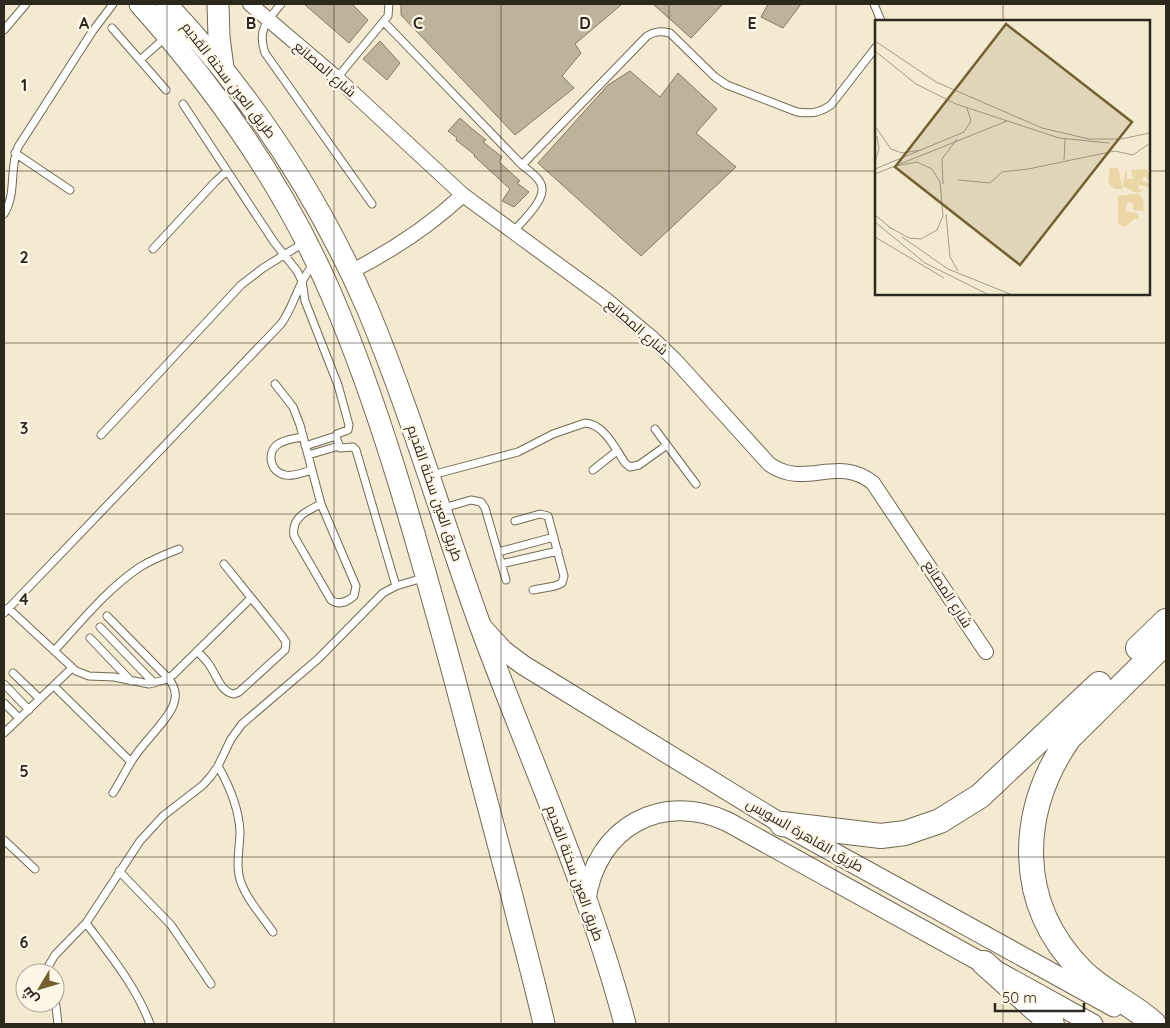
<svg xmlns="http://www.w3.org/2000/svg" width="1170" height="1028" viewBox="0 0 1170 1028" font-family="Quicksand,Cairo,sans-serif">
<style>
.building{fill:#bdb39b;stroke:#857b65}
.lines{fill:none;stroke-linecap:round;stroke-linejoin:round}
.lane-casing{stroke:#726953;stroke-width:9}
.street-casing{stroke:#726953;stroke-width:16}
.secondary-casing{stroke:#726953;stroke-width:21}
.primary-casing{stroke:#726953;stroke-width:23}
.highway-casing{stroke:#726953;stroke-width:26}
.lane{stroke:#fff;stroke-width:7}
.street{stroke:#fff;stroke-width:14}
.secondary{stroke:#fff;stroke-width:19}
.primary{stroke:#fff;stroke-width:21}
.highway{stroke:#fff;stroke-width:24}
.grid{fill:none;stroke:#2c281e;stroke-width:1;stroke-opacity:0.55}
.labels{text-anchor:middle;stroke-width:4.5;stroke-linejoin:round;paint-order:stroke}
.street-label{font-size:14px;fill:#2c281e;stroke:#fef7e8}
.inset-road{fill:none;stroke:#a49c89;stroke-width:1}
.view{fill:#74602f;fill-opacity:0.15;stroke:#74602f;stroke-width:2.5}
.inset-edge{fill:none;stroke:#2c281e;stroke-width:2.5}
.grid-label{font-size:16px;text-anchor:middle;font-weight:bold;fill:#2c281e;stroke:#fef7e8;stroke-width:4.5;stroke-linejoin:round;paint-order:stroke}
</style>
<rect width="100%" height="100%" fill="#f4ead1"/>
<!-- building -->
<path class="building" d="M304,4H352L368,20L349,43Z
M401,4H622L575,44L581,53L562,76L574,88L515,135L401,15Z
M653,4H723L691,38Z
M768,4H801L783,28L761,17Z
M380,41L400,63L387,80L363,59Z
M630,71L660,97L678,73L717,109L696,133L736,167L641,256L538,163L608,85Z
M460,118L470,127L486,140L483,142L502,157L499,162L520,181L517,183L529,192L514,207L502,201L510,189L474,156L475,155L456,140L457,138L448,131Z"/>
<g class="lines">
<!-- lane casing -->
<g class="lane-casing">
<path id="lane" d="M281,4C267,21 257,30 265,53L372,204
M874,4L881,21
M384,22L522,165C528,170 536,175 540,182C550,197 522,221 513,232
M112,28L166,90
M4,30L26,4
M140,60L166,37
M337,78L388,16L389,4
M183,104L274,242L297,271L302,281L305,301L338,385L349,425L348,430L337,434L336,437L340,448L353,447L356,450L396,586
M15,153L70,190
M522,165L647,36C655,31 661,31 670,33L715,77L727,85L797,112C811,114 819,113 831,105L876,47
M4,214C17,193 9,169 18,147L92,32L113,4
M153,249L215,182L227,171
M275,384L293,407L300,425L321,504L356,586L354,596C347,602 339,606 331,600L294,536C291,517 307,511 321,504
M655,429L696,484
M101,435L241,285L263,268L305,242
M303,437C296,438 287,439 280,443C266,450 269,472 285,475C293,477 304,472 312,470
M305,446L336,436
M308,455L339,446
M593,470L617,451
M432,475L518,452L553,434L585,423C604,424 615,448 625,463L630,467L639,465L667,445
M443,508L471,500L481,502L485,508L506,580
M515,521L540,514L548,516L564,576L562,583L555,586L533,590
M498,552L554,537
M501,564L558,551
M8,608L76,671L89,676L114,677L149,684L164,680L173,675L251,598
M4,613L281,324C295,305 298,281 314,264
M107,616L168,678C175,686 177,694 174,703C170,718 144,742 135,756C127,767 121,781 113,793
M100,627L154,683
M90,638L131,681
M54,651C81,622 107,589 140,567C153,559 166,554 179,549
M197,651C201,655 205,659 208,663C216,673 220,692 234,694L239,692L285,650L286,642L282,636L224,564
M13,673L40,699
M4,684L29,710
M54,686L131,762
M4,703L19,718
M4,733L72,668
M218,766C230,787 239,808 240,832C240,846 236,861 239,875C242,894 262,916 273,932
M4,840L35,869
M119,871L171,925L211,984
M86,923C110,955 136,986 150,1024
M48,973L49,965L55,955L86,923L140,841L163,816L203,785L211,776L218,766L231,739L242,724L318,659L383,593L396,586L423,578
M55,998L58,1024"/>
</g>
<!-- street casing -->
<g class="street-casing">
<path id="street" d="M250,4L337,78L463,195L605,299L653,339L675,360L769,464C805,490 837,454 873,483L986,652
M350,272C392,251 428,227 463,195"/>
</g>
<!-- secondary casing -->
<g class="secondary-casing">
<path id="secondary" d="M483,628L503,650L523,665L782,824L1114,1007
M586,900C596,827 662,791 728,822L1093,1024"/>
</g>
<!-- primary casing -->
<g class="primary-casing">
<path id="primary" d="M140,4C218,91 286,189 332,296C384,418 418,546 453,673C473,749 493,824 513,900C523,941 535,983 544,1024
M166,4C250,93 319,197 368,310C411,413 442,520 480,625C529,758 589,887 625,1024
M218,4L219,37L223,68"/>
</g>
<!-- highway casing -->
<g class="highway-casing">
<path id="highway" d="M1138,648L1166,621
M782,824L881,836L905,833L940,821L980,796L1099,684
M984,963L1052,1024
M1154,1024C1132,1003 1102,992 1081,970C1015,903 1018,812 1069,738L1166,642"/>
</g>
<!-- lane -->
<use href="#lane" class="lane"/>
<!-- street -->
<use href="#street" class="street"/>
<!-- secondary -->
<use href="#secondary" class="secondary"/>
<!-- primary -->
<use href="#primary" class="primary"/>
<!-- highway -->
<use href="#highway" class="highway"/>
</g>
<!-- grid -->
<path class="grid" d="M167,4V1024M334,4V1024M501,4V1024M669,4V1024M836,4V1024M1003,4V21M4,171H876M1149,171H1166M1003,294V1024M4,343H1166M4,514H1166M4,685H1166M4,857H1166"/>
<g class="labels">
<!-- street labels -->
<g class="street-label">
<text transform="translate(325 69) rotate(41)" y="5">شارع المصانع</text>
<text transform="translate(229 80) rotate(52)" y="5">طريق العين سخنة القديم</text>
<text transform="translate(637 327) rotate(41)" y="5">شارع المصانع</text>
<text transform="translate(435 493) rotate(71)" y="5">طريق العين سخنة القديم</text>
<text transform="translate(948 594) rotate(57)" y="5">شارع المصانع</text>
<text transform="translate(805 835) rotate(30)" y="5">طريق القاهرة السويس</text>
<text transform="translate(575 873) rotate(70)" y="5">طريق العين سخنة القديم</text>
</g>
</g>
<!-- overview -->
<g transform="translate(875 20)">
<rect width="275" height="275" fill="#f4ead1"/>
<path d="M235,148H243L248,169H239L233,162ZM272,149L275,155V162L269,156L267,160L275,164V168L264,165L263,169L269,170L262,173L248,166L250,151L252,150V159H258L256,150ZM259,174H264L268,180L269,191L258,190V183L253,182L250,191L262,193L264,199H259L250,207L243,204V176Z" fill="#ebd6a5"/>
<path class="inset-road" d="M0,21L61,62L167,108L214,119H246L275,113M0,31L41,64L81,84L184,118L234,123M0,106L16,129L27,133L46,130M189,140L190,119M0,142L4,129L2,116M0,149L89,112L96,101L92,88M0,154L132,101M83,160L115,163L127,152L153,149L240,131L258,135L275,123M68,164L67,139L82,119M71,194L75,237L83,251M0,195L17,209M0,202L50,243L112,274M14,207L34,218L46,219L62,210L68,196L65,162L57,149L42,142L20,146M0,217L69,258M27,217L73,249L135,274"/>
<path class="view" d="M131,4L257,102L145,245L20,147Z"/>
<rect width="275" height="275" class="inset-edge"/>
</g>
<g class="grid-label">
<text x="84" y="29">A</text>
<text x="251" y="29">B</text>
<text x="418" y="29">C</text>
<text x="585" y="29">D</text>
<text x="752" y="29">E</text>
<text x="24" y="91">1</text>
<text x="24" y="263">2</text>
<text x="24" y="434">3</text>
<text x="24" y="605">4</text>
<text x="24" y="777">5</text>
<text x="24" y="948">6</text>
</g>
<!-- border -->
<rect width="1170" height="1028" fill="none" stroke="#2c281e" stroke-width="10"/>
<!-- north arrow -->
<g transform="translate(40 988) rotate(232)"><circle r="24" fill="#fef7e8" stroke="#aaa497"/>
<path d="M0-4L9 19L0 12L-9 19Z" fill="#74602f"/>
<text y="-8" font-size="14" font-weight="bold" text-anchor="middle" fill="#2c281e">ش</text>
</g>
<!-- scale -->
<path d="M995 1003v8h89v-8" fill="none" stroke="#2c281e" stroke-width="2.5"/>
<text x="1002" y="1003" font-size="15" fill="#2c281e" stroke="#fef7e8" stroke-width="4" paint-order="stroke">50 m</text>
</svg>
